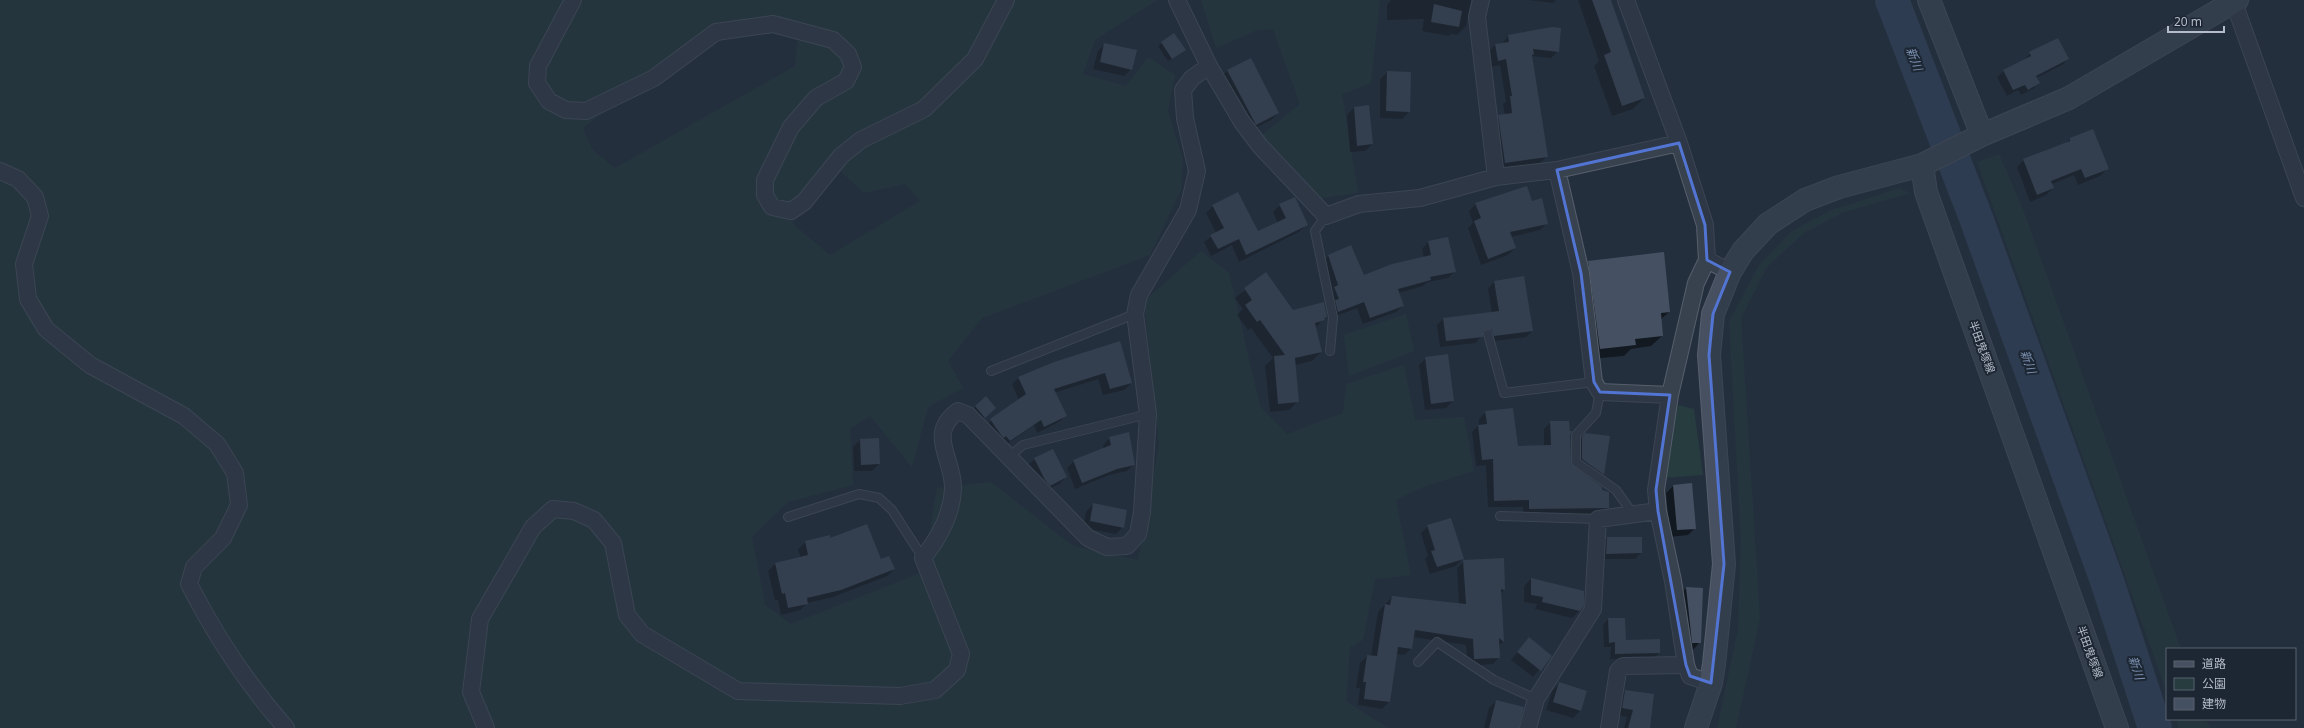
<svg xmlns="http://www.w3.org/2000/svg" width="2304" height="728" viewBox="0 0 2304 728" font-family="'Noto Sans','Noto Sans JP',sans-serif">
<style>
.green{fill:#263c3f;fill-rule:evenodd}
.shadow{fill:#0007}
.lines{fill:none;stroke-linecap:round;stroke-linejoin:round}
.river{stroke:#394c67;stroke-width:34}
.building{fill:#455162}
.lane-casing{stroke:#565f6c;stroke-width:10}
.street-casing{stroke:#565f6c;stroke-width:18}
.secondary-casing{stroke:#565f6c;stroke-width:24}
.lane{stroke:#38414e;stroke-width:8}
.street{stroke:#38414e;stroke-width:16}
.secondary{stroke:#465061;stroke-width:22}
.marked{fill:none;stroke:#5274d3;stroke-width:3;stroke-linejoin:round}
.labels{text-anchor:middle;stroke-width:4;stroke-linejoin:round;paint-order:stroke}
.street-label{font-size:11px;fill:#b4bcc9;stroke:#1d2633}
.water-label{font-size:12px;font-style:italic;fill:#7c92b1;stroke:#1d2633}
</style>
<rect width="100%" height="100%" fill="#242f3e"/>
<!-- green -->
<path class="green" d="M0,0H1157L1095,40L1083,74L1126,86L1148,57L1175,75L1168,111L1183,160L1181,190L1150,255L982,318L948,361L963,388L928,407L912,467L870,416L850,429L853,485L788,502L752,537L765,605L791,624L923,572L937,488L991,482L1073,546L1138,560L1159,444L1144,301L1201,251L1229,273L1260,406L1287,434L1343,413L1346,384L1404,365L1415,420L1464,417L1474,471L1426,486L1396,500L1411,575L1375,579L1363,640L1350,647L1346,701L1388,728H0ZM776,18L798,36L795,66L615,168L592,149L583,128L714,26ZM835,166L864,193L905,184L920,201L830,255L792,223Z
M1201,0H1380L1371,83L1342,94L1358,193L1317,199L1262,135L1300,104L1273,29L1255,31L1216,48Z
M1999,154L2024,212L2181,649H2167V693L1977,162Z
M1899,188L1910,193L1842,213L1804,233L1767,267L1741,318L1760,618L1736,728H1717L1738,630L1741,540L1729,322L1759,265L1791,232L1829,211Z
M1406,314L1414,351L1349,376L1344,335Z
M1678,405L1694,409L1703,475L1664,478Z
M2176,719H2206L2210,728H2179Z"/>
<!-- shadow -->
<path class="shadow" d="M1391,0H1471L1466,26L1457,35L1451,34L1449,36L1422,31L1424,19L1387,20V5Z
M1529,0H1556L1553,3Z
M1578,0H1609L1644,98L1633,109L1612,116L1594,66L1599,61Z
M1174,35L1181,53L1168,61L1158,46Z
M1508,36L1558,51L1551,58L1531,56L1547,156L1540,163L1499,169L1492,122L1499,116L1505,115L1503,104L1506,102L1500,65L1491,67L1489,51L1495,45L1502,44Z
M2058,39L2068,59L2062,65L2036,78L2039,83L2033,89L2021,95L2018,90L2007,96L1997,77L2004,71L2024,61L2030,53Z
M1105,44L1131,69L1124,76L1093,69L1098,51Z
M1250,59L1278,113L1271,120L1249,131L1220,78L1227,71Z
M1388,72L1409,112L1402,119L1380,118V79Z
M1368,106L1372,144L1365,151L1350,152L1347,115L1354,108Z
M2070,139L2107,169L2100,176L2078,185L2074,175L2052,184L2053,188L2046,195L2030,202L2017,167L2024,160L2065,144Z
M1531,202L1547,223L1540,230L1511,237L1515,248L1508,255L1481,265L1468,228L1473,223L1469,211L1476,204Z
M1280,205L1306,225L1299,232L1239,262L1232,245L1211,256L1204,242L1216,233L1206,213L1213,206L1257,233L1278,223L1273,212Z
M1447,238L1455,271L1448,278L1428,282L1423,286L1399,293L1403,306L1396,312L1363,324L1357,308L1331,318L1322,262L1328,256L1363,276L1424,258L1422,249L1428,242Z
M1588,262L1669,312L1660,320L1662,336L1651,346L1631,349L1624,356L1589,359L1578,272Z
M1266,274L1292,311L1326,316L1315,329L1321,352L1312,361L1295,365L1298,401L1289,410L1270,412L1265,366L1273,358L1251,328L1248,330L1237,315L1243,309L1235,298Z
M1494,282L1532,331L1526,337L1488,342L1485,336L1482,335L1476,343L1440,347L1437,325L1443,319L1492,313L1488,289Z
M1119,342L1131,383L1124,390L1103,395L1098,379L1054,393L1065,416L1059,422L1037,433L1034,425L1003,447L983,427L1019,400L1012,384L1019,378Z
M1426,358L1453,401L1446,408L1425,410L1419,365Z
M986,397L992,411L981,420L972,410Z
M1486,412L1517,447L1544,446V429L1551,422L1569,435L1570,465L1575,469V445L1586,434L1609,437L1603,475L1597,482L1581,470L1579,472L1601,491L1608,508L1601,514L1523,515V507H1488L1486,465L1476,466L1472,432L1479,425V419Z
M1110,438L1134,464L1127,471L1109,475L1075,489L1067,468L1074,461L1104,449L1103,445Z
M878,439L879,464L872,471H854L853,447L860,440Z
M1035,459L1066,477L1059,484L1043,492L1027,466Z
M1673,486L1695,528L1688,535L1670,537L1666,493Z
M1093,504L1123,527L1116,534L1083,528L1086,512Z
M1428,526L1463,558L1456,566L1430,574L1425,559L1428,556L1421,533Z
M1607,538H1641V553L1635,559H1600L1601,544Z
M830,539L881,560L894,569L887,576L833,597L807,603L800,610L781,615L778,600H775L768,571L775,564L801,558L798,549L806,542Z
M1464,561L1504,590L1500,594L1503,642L1499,646V657L1493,664L1468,666L1466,645L1413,637L1411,649L1404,655L1396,654L1389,702L1382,709L1358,705L1360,688H1356L1360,663L1367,656H1371L1378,612L1392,597L1459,604L1457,568Z
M1531,579L1579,611L1572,618L1535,609L1537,604L1524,602V586Z
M1686,588L1700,642L1693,650H1685L1679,595Z
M1608,619L1625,641L1659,653L1654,658L1610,659L1611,647H1604L1603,625Z
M1529,638L1551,656L1533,677L1511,660Z
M1559,684L1580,711L1573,718L1546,710L1552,691Z
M1625,691L1649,728H1624L1627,717L1615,715L1618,698Z
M1496,701L1519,728H1484L1489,708Z"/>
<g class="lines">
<!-- river -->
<path class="river" d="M1892,0L1976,218L2106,578L2155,728"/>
</g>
<!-- building -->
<path class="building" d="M1592,0H1611L1645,98L1622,106L1604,55L1611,52Z
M1434,4L1462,11L1459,27L1431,22Z
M1552,27L1561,28L1559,52L1533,49L1534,54L1532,55L1548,157L1505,163L1498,115L1512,113L1510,96H1512L1506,59L1498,61L1495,44L1509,42L1508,35Z
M1174,33L1186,50L1172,59L1161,42Z
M2058,38L2069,59L2036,76L2040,83L2028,90L2025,85L2013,90L2003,70L2031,56L2029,52Z
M1104,43L1137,50L1132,70L1100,62Z
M1251,58L1279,113L1256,125L1227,70Z
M1387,71L1411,72L1410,112L1386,111Z
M1369,105L1373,144L1357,146L1354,107Z
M2093,129L2109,169L2085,178L2081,169L2051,181L2054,188L2037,195L2023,159L2070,141V138Z
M1527,186L1532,201L1542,198L1548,224L1510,232L1516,248L1488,259L1474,221L1481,218L1475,203Z
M1238,192L1258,231L1286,218L1279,204L1295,197L1308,225L1246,255L1239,239L1218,249L1210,235L1224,228L1212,205Z
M1448,237L1456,272L1430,277L1431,280L1398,289L1404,306L1370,318L1364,302L1338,312L1335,300L1339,299L1334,287L1338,285L1328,255L1351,245L1364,275L1392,264L1431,255L1428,241Z
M1664,252L1670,312L1661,313L1663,336L1635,339L1636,345L1600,349L1588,261Z
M1266,272L1293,310L1324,302L1327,317L1324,318L1325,320L1315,323L1322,352L1295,358L1299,402L1278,404L1274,356L1285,355L1260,320L1257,322L1245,305L1252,300L1244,288Z
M1524,276L1533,331L1494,336L1492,330L1487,329L1483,332V337L1446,341L1443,318L1499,311L1494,281Z
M1120,341L1132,383L1110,389L1105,373L1054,389L1067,416L1044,427L1041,420L1010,441L1006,436L1004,438L1001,435L990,419L1026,394L1018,377L1054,362Z
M1448,354L1454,401L1431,404L1425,357Z
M986,396L996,408L985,418L975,406Z
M1513,408L1518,446L1551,445L1550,421H1569L1570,431H1572L1570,435L1571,464L1602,487V490L1609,492V508L1529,509V500L1494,501L1493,459L1482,460L1478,425L1487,424L1485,411Z
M1129,432L1135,465L1117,469L1082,483L1073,460L1111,445L1109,437Z
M1585,433L1610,436L1604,475L1582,459V437Z
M879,438L880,464L861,465L860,439Z
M1053,449L1067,477L1050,486L1045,480L1034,458Z
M1692,483L1696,529L1677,530L1673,485Z
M1093,503L1127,510L1124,528L1090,521Z
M1451,518L1464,559L1437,567L1431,551L1435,550L1427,525Z
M867,524L881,559L889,556L895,569L841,590L807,598L808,604L788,608L785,593L782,594L775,563L808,555L805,541L830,535V538Z
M1607,537H1642V553L1606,554Z
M1504,558L1505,590L1501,589L1504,642L1499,638L1500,658L1474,659L1473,639L1415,630L1412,649L1398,647L1390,702L1364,699L1366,682H1363L1367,655L1377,656L1385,604L1390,605L1392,596L1466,604L1463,560Z
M1531,578L1584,591V606L1580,611L1542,602L1543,597L1531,595Z
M1686,587L1703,588L1701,643H1692Z
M1608,618H1625L1626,640L1660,639V653L1615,654V642L1609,643Z
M1529,637L1552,656L1541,671L1517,652Z
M1559,682L1587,691L1581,711L1553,702Z
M1625,690L1654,694L1650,728H1628L1633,710L1622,708Z
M1496,700L1524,707L1519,728H1489Z"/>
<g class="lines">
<!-- lane casing -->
<g class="lane-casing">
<path id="lane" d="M1326,216L1315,231L1333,317L1330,351
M1488,334L1504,393L1594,382
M991,371L1135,314
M1600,392L1596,413L1576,435V462L1616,490L1633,514
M1009,457L1023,445L1148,414
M1500,516L1598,519
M788,517L859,494L879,498L892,510L923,558
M1418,662L1437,642L1494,680L1536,699"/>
</g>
<!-- street casing -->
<g class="street-casing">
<path id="street" d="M573,0L538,66L537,83L549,101L566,110L586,111L654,78L716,32L773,24L833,40L848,54L853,67L846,81L816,98L791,127L765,180V195L772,207L791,211L804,202L841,156L861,140L924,109L975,59L1006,0
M1177,0L1209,66L1242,122L1260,146L1326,216L1359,204L1420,198L1496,177L1557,170L1679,143
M1481,0L1477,17L1496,177
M1626,0L1679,143L1705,225L1707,260L1730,272
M2233,0L2304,198
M1557,170L1581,273L1594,382L1600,392L1670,395
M0,171L18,179L35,197L40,216L24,264L28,299L46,329L90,365L184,416L217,444L235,473L239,505L223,538L194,567L189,584C215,635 248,685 286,728
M1707,260L1696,283L1670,395L1656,490L1658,511L1673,581L1686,665L1690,676L1711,683
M486,728L471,692L480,619L533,527L553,509L574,511L594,520L613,543L627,615L642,634L738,691L900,696L935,690L957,670L961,654L923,558C938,539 952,514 953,489C954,459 926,434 958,411L968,415L1088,538L1107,547L1127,546L1138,534L1142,512L1148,414L1135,314L1139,295L1188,210L1197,171L1185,118L1183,90L1192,78L1209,66
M1528,728L1536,699L1593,609L1598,519L1658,511
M1609,728L1618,671L1623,666L1686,665"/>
</g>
<!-- secondary casing -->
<g class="secondary-casing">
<path id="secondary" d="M1929,0L1982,135
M1922,165L1926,192L2117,728
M1696,728L1711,683L1714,664L1724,564L1709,355L1713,314L1730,272L1743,251L1768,224L1805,200L1839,187L1922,165L1982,135L2069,98L2237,0"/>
</g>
<!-- lane -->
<use href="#lane" class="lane"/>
<!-- street -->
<use href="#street" class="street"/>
<!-- secondary -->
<use href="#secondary" class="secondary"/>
</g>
<!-- marked area -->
<path d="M0 0H2304V728H0ZM1679,143L1705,225L1707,260L1730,272L1713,314L1709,355L1724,564L1711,683L1690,676L1686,665L1658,511L1656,490L1670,395L1600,392L1594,382L1581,273L1557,170Z" fill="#242f3e" fill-opacity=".55" fill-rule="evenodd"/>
<path class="marked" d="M1679,143L1705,225L1707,260L1730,272L1713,314L1709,355L1724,564L1711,683L1690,676L1686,665L1658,511L1656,490L1670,395L1600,392L1594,382L1581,273L1557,170Z"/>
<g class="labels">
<!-- street labels -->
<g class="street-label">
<text transform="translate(1982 347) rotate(70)" y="4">半田鬼塚線</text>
<text transform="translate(2090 652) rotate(70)" y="4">半田鬼塚線</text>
</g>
<!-- water labels -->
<g class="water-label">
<text transform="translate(1914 59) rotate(69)" y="4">新川</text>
<text transform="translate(2028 362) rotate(70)" y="4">新川</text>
<text transform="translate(2136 668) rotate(72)" y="4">新川</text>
</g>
</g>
<!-- legend -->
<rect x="2166" y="648" width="130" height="72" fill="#1d2633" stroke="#59626f"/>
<rect x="2174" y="661" width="20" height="6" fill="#465061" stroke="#59626f"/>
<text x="2202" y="668" font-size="12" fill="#b4bcc9">道路</text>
<rect x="2174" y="678" width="20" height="12" fill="#263c3f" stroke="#59626f"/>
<text x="2202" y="688" font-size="12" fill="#b4bcc9">公園</text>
<rect x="2174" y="698" width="20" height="12" fill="#455162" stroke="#59626f"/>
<text x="2202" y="708" font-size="12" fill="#b4bcc9">建物</text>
<!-- scale -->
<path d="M2168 26v6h56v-6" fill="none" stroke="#b4bcc9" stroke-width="2"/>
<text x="2174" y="26" font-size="12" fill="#b4bcc9" stroke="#1d2633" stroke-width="3" paint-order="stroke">20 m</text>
</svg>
